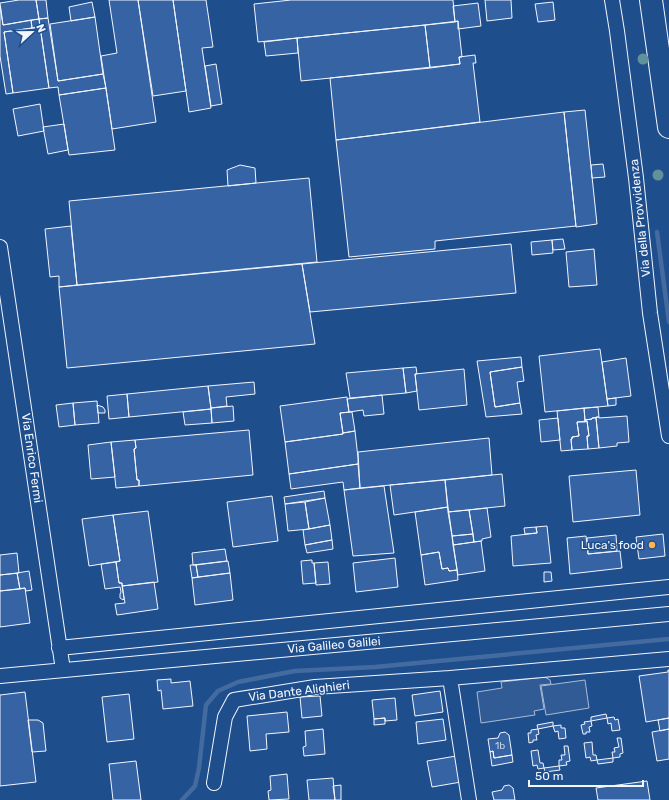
<svg xmlns="http://www.w3.org/2000/svg" width="669" height="800" viewBox="0 0 669 800" font-family="Rubik,sans-serif">
<style>
.built{fill:#305b95;stroke:#a8bbd7}
.lines{fill:none;stroke-linecap:round;stroke-linejoin:round}
.stream{stroke:#446ba0;stroke-width:4.5}
.building{fill:#3563a3;stroke:#f2f6ff}
.minor-casing{stroke:#f2f6ff;stroke-width:16}
.primary-casing{stroke:#f2f6ff;stroke-width:24}
.minor{stroke:#1f4e8c;stroke-width:14}
.primary{stroke:#1f4e8c;stroke-width:22}
.tree{fill:#61919a}
.poi-dot{fill:#ffb74d;stroke:#1f4e8c;stroke-width:1.5}
.labels{text-anchor:middle;stroke-width:3;stroke-linejoin:round;paint-order:stroke}
.number-label{font-size:10px;fill:#c3d1e8}
.street-label{font-size:12px;fill:#f2f6ff;stroke:#1f4e8c}
.poi-label{font-size:12px;fill:#f2f6ff;stroke:#1f4e8c;text-anchor:end}
</style>
<rect width="100%" height="100%" fill="#1f4e8c"/>
<!-- built -->
<path class="built" d="M545,677L550,680L551,684L540,685L544,709L534,711L535,715L481,723L477,692L502,688L501,682Z
M585,680L589,708L546,715L541,686Z"/>
<g class="lines">
<!-- stream -->
<path class="stream" d="M657,232L669,322
M182,800L195,786L199,768L206,705L218,691L238,682L295,671L375,667L669,639"/>
</g>
<!-- building -->
<path class="building" d="M19,0H36L39,19L3,25L0,3Z
M36,0H46L48,18L39,19Z
M109,0H138L156,122L112,129L101,56L117,53Z
M138,0H173L186,91L153,96Z
M173,0H206L213,47L202,48L211,108L189,112Z
M291,0H453L455,22L258,42L254,4Z
M485,0H511L512,18L487,21Z
M92,2L95,17L71,21L69,7Z
M553,2L555,20L538,22L535,4Z
M478,3L481,26L458,29V21L455,22L453,6Z
M0,6L3,25L31,20L32,28L4,32L13,93L6,94L0,56Z
M95,17L103,74L58,81L50,24Z
M48,18L58,81L103,74L106,88L59,95L58,87L49,88L39,19Z
M39,19L40,27L32,28L31,20Z
M458,21L462,57H459L460,64L430,68L425,25Z
M425,25L430,68L301,81L297,38Z
M40,27L49,88L13,93L4,32Z
M297,38L298,53L266,56L264,42Z
M475,55L476,63H473L480,122L336,140L330,78L460,64L459,57Z
M216,64L222,104L211,106L205,66Z
M106,88L115,150L69,155L59,95Z
M40,104L44,131L18,136L13,109Z
M585,110L597,224L576,227L564,112Z
M564,112L576,226L435,241V249L349,257L336,140Z
M64,124L68,150L48,154L43,127Z
M603,164L605,177L592,178L591,165Z
M240,165L255,168L256,183L228,186L227,170Z
M309,178L317,262L77,285L69,201Z
M71,226L77,285L59,287V276L50,277L45,229Z
M563,239L565,249L553,250L552,240Z
M552,240L553,253L532,255L531,242Z
M511,244L516,293L310,312L302,264Z
M594,249L597,285L569,287L566,252Z
M302,264L315,344L67,368L59,287Z
M600,349L608,406L545,412L539,356Z
M521,357L522,367L490,372L495,407L520,403L522,414L486,417L477,361Z
M626,358L631,396L607,399L602,362Z
M416,367L417,374H415L417,391L406,393L403,368Z
M522,367L524,381L517,382L520,403L495,407L490,372Z
M403,368L406,393L350,398L346,373Z
M464,369L467,405L419,410L415,374Z
M254,382L255,394L226,397L227,406L211,408L208,386Z
M208,386L211,409L129,417L127,394Z
M127,394L129,417L109,419L107,396Z
M382,395L384,414L364,416L363,410L349,412L347,399Z
M347,397L349,412L340,413L343,434L285,442L280,406Z
M616,398V405L608,406L607,399Z
M97,401L99,423L75,425L73,403Z
M73,403L75,425L59,427L56,405Z
M97,405L103,407L105,410V413H98Z
M233,406L234,421L212,423L211,408Z
M598,407L599,417L592,418V419L585,420L584,408Z
M584,408L585,422H577L579,436L572,437V439H571L572,450L561,451L557,411Z
M211,409L212,423L185,425L183,412Z
M352,412L355,431L343,433L340,413Z
M627,416L629,442L617,443V446L599,448L596,417H599V418Z
M558,418L560,440L541,442L539,420Z
M592,418H596L599,448L588,449L587,436H589L587,421L585,422V420L592,419Z
M587,421L589,436H587L588,449L572,450L571,439H572V437L579,436L577,422Z
M249,430L253,475L139,486V480H137L134,449L136,448L135,440Z
M355,431L358,458V464L289,474L285,442L343,434V433Z
M489,438L492,475L360,488L358,452Z
M135,440L136,448L134,449L137,480H139V486L116,488L111,442Z
M111,442L115,477L91,479L88,445Z
M358,464L360,488L344,490L343,482L291,489L289,474Z
M636,470L640,515L573,522L569,476Z
M502,474L505,506L448,512L445,480Z
M445,480L448,507L394,515L390,485Z
M384,486L394,553L353,556L344,490Z
M324,491L325,498L285,504L284,497Z
M272,496L278,541L233,547L227,502Z
M325,498L330,525L309,529L305,502Z
M305,502L309,529L288,531L285,504Z
M448,507L457,570L449,571L448,568L442,569L439,552L421,555L415,512Z
M487,508L491,537L482,539V541L474,542L469,510Z
M469,510L473,534L452,536L448,512Z
M148,511L158,582L122,586V583H119L116,562L120,561L113,515Z
M113,515L120,561L89,566L82,519Z
M330,525L332,540L305,545L303,530Z
M547,526L551,563L513,566L511,536L537,533L536,527Z
M536,527L537,533L525,534L524,528Z
M473,534L474,542L453,545L452,536Z
M663,534L665,556L639,559L636,537Z
M616,535L617,551L588,554L587,538Z
M586,536L588,554L620,551L622,568L570,574L567,538Z
M332,540L333,549L307,553L305,545Z
M481,541L485,571L458,575L453,545Z
M225,549L227,561L193,565L192,553Z
M439,552L442,569L448,568L449,571L457,570L458,580L425,585L421,555Z
M17,553L19,573L0,575V555Z
M395,558L398,587L356,592L353,563Z
M312,560V563H314L316,583L303,584L301,561Z
M228,561L230,573L198,577L196,565Z
M116,562L119,583H122L124,599L123,600L120,598V594L121,592L120,587L105,589L101,564Z
M328,562L330,584L316,585L314,563Z
M190,565H196L198,577L192,578Z
M29,571L32,590L26,591L25,588L20,589L17,573Z
M544,572H551L552,581L544,582Z
M17,573L20,589L0,591V575Z
M230,573L233,600L195,605L192,578Z
M154,582L158,609L117,615L115,604L125,603L122,586Z
M25,588L30,623L0,627V591Z
M668,670H669V718L646,722L639,676L668,672Z
M171,679V683L190,681L193,706L163,709L161,690L158,691L157,680Z
M440,691L443,712L415,716L412,695Z
M25,692L36,782L0,786V695Z
M129,694L134,739L107,742L102,697Z
M320,696L322,716L302,718L300,697Z
M395,698L397,720L385,721V718L374,719L372,700Z
M287,712L289,732L266,734L267,749L250,751L247,716Z
M606,714L607,718L591,721V717Z
M614,717L615,720L618,719L620,730L612,731L611,723L608,724L607,718Z
M385,718V724L374,725V719Z
M669,718V729L660,731L658,720Z
M443,719L446,740L418,744L416,722Z
M28,720H38L43,723L46,751L32,752Z
M591,721L592,726L589,727L590,732H586V734H583L581,725L585,724L584,722Z
M553,722V726L538,729L537,725Z
M561,725V728H565L566,738L559,739L558,731L555,732L553,726Z
M323,729L325,754L304,756L303,747L306,746L305,731Z
M538,729L539,734L536,735L537,740H533V742L529,743L528,733H531V730Z
M669,729V759L657,761L652,732Z
M505,732L509,735L512,755L494,758L493,751L490,752L488,739L498,738L500,733Z
M617,738H621L623,753L620,754V757L613,758L612,752H615L614,748L619,747Z
M592,742L593,755H596L597,760L591,761L590,757L586,758L584,743Z
M564,746H568L570,761L566,762L567,765L559,766V760H562L561,755H565Z
M538,750L540,763H543L544,768L538,769L537,765L533,766L531,751Z
M493,751L494,758L512,755L513,762L492,766L490,752Z
M456,756L461,782L432,787L427,761Z
M613,758V762L598,764L597,760Z
M136,761L141,800H113L109,764Z
M559,766L560,770L545,772L544,768Z
M287,774L289,799L269,800L268,791L271,790L270,776Z
M333,778L335,800H309L307,780Z
M647,781L650,800H598L596,788Z
M341,785V800H335L333,786Z
M509,785L513,788L515,800H494L492,792L502,790L504,786Z"/>
<g class="lines">
<!-- minor casing -->
<g class="minor-casing">
<path id="minor" d="M612,0L617,31L636,178L650,313L669,436
M0,247L63,670
M59,648L669,587
M0,676L669,614
M450,678L469,800
M214,783L225,717L234,700L315,687L450,678L669,659"/>
</g>
<!-- primary casing -->
<g class="primary-casing">
<path id="primary" d="M651,0L669,127"/>
</g>
<!-- minor -->
<use href="#minor" class="minor"/>
<!-- primary -->
<use href="#primary" class="primary"/>
</g>
<!-- trees -->
<g class="tree">
<circle cx="643" cy="59" r="5.5"/>
<circle cx="658" cy="175" r="5.5"/>
</g>
<!-- markers -->
<circle class="poi-dot" cx="652" cy="545" r="4"/>
<g class="labels">
<!-- number labels -->
<g class="number-label">
<text x="500" y="749">1b</text>
</g>
<!-- street labels -->
<g class="street-label">
<text transform="translate(640 218) rotate(-96)" y="4">Via della Provvidenza</text>
<text transform="translate(32 458) rotate(82)" y="4">Via Enrico Fermi</text>
<text transform="translate(334 645) rotate(-5)" y="4">Via Galileo Galilei</text>
<text transform="translate(299 691) rotate(-7)" y="4">Via Dante Alighieri</text>
</g>
<!-- poi labels -->
<g class="poi-label">
<text x="644" y="549">Luca's food</text>
</g>
</g>
<!-- north arrow -->
<g transform="translate(32 32) rotate(68)" stroke="#1f4e8c" stroke-width="3" paint-order="stroke">
<path d="M0-3L7 15L0 10L-7 15Z" fill="#f2f6ff"/>
<text y="-6" font-size="11" font-weight="bold" text-anchor="middle" fill="#f2f6ff">N</text>
</g>
<!-- scale -->
<path d="M529 780v6h114v-6" fill="none" stroke="#f2f6ff" stroke-width="2"/>
<text x="535" y="780" font-size="12" fill="#f2f6ff" stroke="#1f4e8c" stroke-width="3" paint-order="stroke">50 m</text>
</svg>
